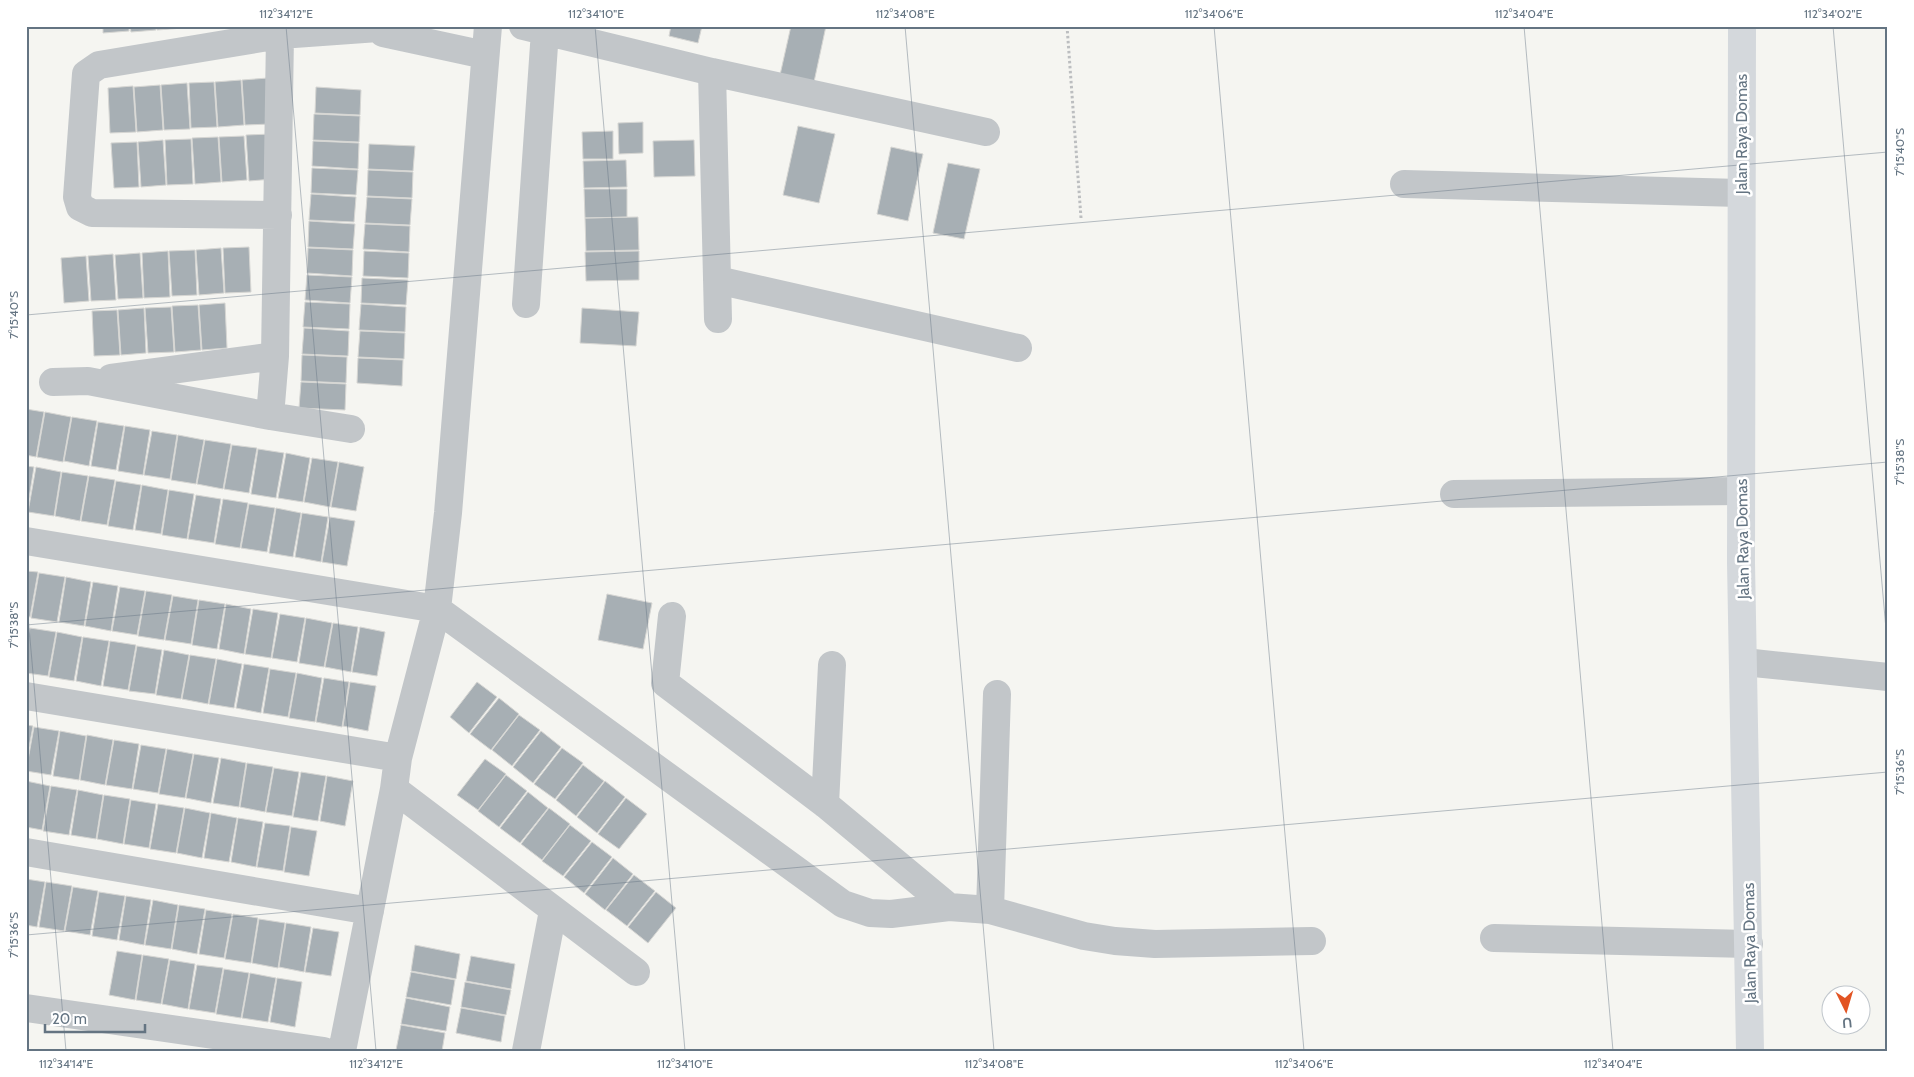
<svg xmlns="http://www.w3.org/2000/svg" width="1914" height="1077" viewBox="0 0 1914 1077" font-family="Cabin,sans-serif">
<style>
.building{fill:#a7afb4;stroke:#d6d6d3}
.lines{fill:none;stroke-linecap:round;stroke-linejoin:round}
.path{stroke:#bcbec0;stroke-width:3;stroke-dasharray:2.5 2.5;stroke-linecap:butt}
.minor{stroke:#c2c6c9;stroke-width:28}
.highway{stroke:#d4d8dc;stroke-width:28}
.ticks{fill:none;stroke:#647482;stroke-width:1;stroke-opacity:0.45}
.labels{text-anchor:middle;stroke-width:5;stroke-linejoin:round;paint-order:stroke}
.street-label{font-size:16px;fill:#647482;stroke:#fff}
.neatline{fill:none;stroke:#647482;stroke-width:2}
.ticks-label{font-size:12px;text-anchor:middle;fill:#647482}
</style>
<rect width="100%" height="100%" fill="#f5f5f1"/>
<!-- building -->
<path class="building" d="M103,26H129V31L103,33Z
M130,26H156V30L131,32Z
M157,26H183V28L157,30Z
M184,26H210V27L184,28Z
M671,26H702L698,43L669,36Z
M791,26H826L814,82L780,75Z
M268,78L271,124L245,125L242,80Z
M241,80L244,125L218,127L215,82Z
M214,82L217,127L191,128L189,83Z
M187,83L190,129L164,130L161,85Z
M160,85L163,130L137,132L134,87Z
M133,86L136,132L110,133L108,88Z
M316,87L361,90L360,115L315,113Z
M314,114L360,116L359,142L313,140Z
M643,122V153L619,154L618,123Z
M798,126L835,134L819,203L783,195Z
M613,131V159H583L582,132Z
M272,134L274,179L249,181L246,135Z
M244,136L247,180L222,182L219,137Z
M218,137L221,182L195,184L192,138Z
M191,139L193,184L167,185L165,140Z
M163,140L166,185L141,187L138,142Z
M694,140L695,176L654,177L653,141Z
M313,141L359,143L358,169L312,166Z
M137,142L139,187L114,188L111,143Z
M369,144L415,146L413,171L368,169Z
M891,147L923,154L908,221L877,214Z
M626,160L627,187L584,188L583,161Z
M948,163L980,169L964,239L933,233Z
M312,168L358,170L356,195L311,193Z
M368,170L413,172L412,198L367,196Z
M584,189H627V217L585,218Z
M311,194L356,197L354,222L309,220Z
M367,197L412,199L410,225L365,223Z
M638,217L639,250L586,251L585,218Z
M309,221L355,224L353,249L308,247Z
M365,224L410,226L409,252L363,249Z
M249,247L251,292L225,293L223,248Z
M221,248L224,293L199,295L196,250Z
M308,248L353,250L352,276L307,273Z
M195,250L197,295L172,296L169,251Z
M168,251L170,297L144,298L142,253Z
M364,251L409,253L408,278L363,276Z
M639,251V280L586,281L585,252Z
M140,253L143,298L118,299L115,255Z
M113,254L116,300L91,301L88,256Z
M86,256L89,301L64,303L61,258Z
M307,275L352,277L350,303L305,300Z
M362,278L408,280L406,305L361,303Z
M305,302L350,304L349,329L303,327Z
M225,303L227,348L202,350L199,305Z
M361,304L406,307L405,332L359,330Z
M198,305L201,350L175,352L172,306Z
M171,307L174,352L148,353L145,308Z
M144,308L146,353L121,355L118,310Z
M582,308L639,312L636,346L580,343Z
M117,310L120,355L94,356L92,311Z
M304,328L349,331L348,356L302,354Z
M360,331L405,333L404,359L358,357Z
M302,355L347,357L346,383L301,381Z
M358,358L403,360L402,386L357,383Z
M301,382L346,384L345,410L299,408Z
M26,409L44,412L36,457L26,455Z
M45,412L71,417L63,462L37,457Z
M72,417L97,421L89,466L64,461Z
M98,422L124,426L116,470L91,466Z
M125,426L150,430L143,475L118,471Z
M152,431L177,435L170,479L144,475Z
M178,435L204,440L196,484L171,480Z
M205,440L231,444L223,489L197,484Z
M232,445L257,448L249,493L224,489Z
M258,449L284,453L276,498L251,494Z
M286,453L310,458L303,502L278,498Z
M312,458L338,462L330,507L304,502Z
M339,462L364,467L356,511L331,507Z
M26,466L34,467L27,511H26Z
M36,467L61,472L54,516L28,512Z
M62,472L88,476L80,521L55,516Z
M89,476L115,480L107,525L81,521Z
M116,481L141,485L133,530L108,526Z
M142,485L168,490L161,534L135,530Z
M169,490L194,494L187,539L162,535Z
M196,495L221,499L214,543L188,539Z
M223,499L248,503L240,548L215,544Z
M249,504L275,508L267,552L241,548Z
M276,508L301,513L293,557L269,553Z
M302,513L328,517L321,562L295,557Z
M330,517L355,521L347,566L322,562Z
M26,571L38,572L30,617L26,616Z
M39,573L65,577L57,622L31,618Z
M66,577L91,582L84,626L59,622Z
M93,582L118,586L111,631L85,626Z
M120,587L145,591L137,635L112,631Z
M146,591L172,595L164,640L138,636Z
M607,594L652,603L643,649L598,640Z
M173,596L198,600L191,644L165,640Z
M199,600L225,604L217,649L192,645Z
M226,604L251,609L244,654L219,649Z
M253,609L278,613L271,658L245,654Z
M280,614L305,618L297,662L272,658Z
M306,618L332,623L324,667L299,663Z
M333,623L358,627L351,672L325,667Z
M360,627L385,632L377,676L352,672Z
M30,628L56,632L48,676L26,673V650Z
M57,632L82,637L74,681L49,677Z
M83,637L109,641L101,686L76,681Z
M110,641L136,645L128,690L103,686Z
M137,646L162,650L155,694L129,691Z
M164,650L189,655L181,699L156,695Z
M190,655L216,659L208,704L182,699Z
M217,659L242,664L234,708L209,704Z
M244,664L269,668L261,713L236,708Z
M270,669L296,673L288,717L263,713Z
M297,673L322,678L315,722L289,718Z
M324,678L349,682L342,727L316,722Z
M350,682L376,686L368,731L343,726Z
M477,682L497,697L469,733L450,717Z
M499,698L519,714L491,750L470,734Z
M519,715L540,730L512,766L492,750Z
M26,725L33,726L26,763Z
M34,727L59,731L51,775L26,771Z
M60,731L86,736L79,780L53,776Z
M541,731L561,747L533,783L513,767Z
M87,735L113,740L105,785L80,780Z
M114,740L139,744L132,789L106,785Z
M141,745L166,749L158,793L133,789Z
M562,748L583,763L555,799L534,784Z
M167,749L193,754L185,798L159,794Z
M194,754L219,758L211,803L186,798Z
M221,758L246,763L239,807L213,803Z
M485,759L506,774L478,810L457,795Z
M247,763L273,767L265,812L240,807Z
M583,765L604,781L576,816L556,800Z
M274,768L299,772L292,816L266,812Z
M301,772L326,776L318,821L293,817Z
M506,775L527,791L499,827L478,811Z
M327,776L353,781L345,826L320,821Z
M26,781L50,786L42,830L26,827Z
M605,781L625,797L597,833L577,817Z
M51,786L77,790L69,835L43,831Z
M78,790L103,795L96,839L71,835Z
M528,792L548,808L520,843L500,828Z
M104,795L130,799L123,844L97,839Z
M626,798L647,814L619,849L598,834Z
M131,800L156,804L149,848L124,844Z
M158,804L184,808L176,853L150,849Z
M185,808L210,813L202,858L177,853Z
M549,808L570,824L542,860L521,844Z
M211,813L237,818L229,862L204,858Z
M238,818L263,822L256,867L231,862Z
M265,823L290,826L283,871L257,867Z
M570,825L591,841L563,876L542,861Z
M291,827L317,831L309,876L284,872Z
M592,842L612,857L584,893L564,877Z
M613,858L633,874L605,910L585,894Z
M634,875L655,891L627,926L606,910Z
M26,879L45,882L37,927L26,925Z
M46,882L72,886L64,931L39,927Z
M73,887L98,891L90,935L65,931Z
M99,892L125,896L117,940L92,936Z
M656,892L676,908L648,943L628,927Z
M126,896L151,900L144,945L119,940Z
M153,900L178,905L171,949L145,945Z
M179,905L205,909L197,954L172,949Z
M206,910L232,914L224,958L199,954Z
M233,914L258,918L251,963L225,959Z
M259,919L285,923L278,968L252,963Z
M286,923L311,927L304,972L279,967Z
M313,928L339,932L331,976L305,972Z
M415,945L460,954L456,979L411,971Z
M117,951L142,955L135,1000L109,995Z
M143,955L169,959L161,1004L136,1000Z
M471,956L515,964L511,989L466,981Z
M170,960L195,964L188,1009L162,1004Z
M197,965L223,968L215,1013L189,1009Z
M224,969L249,973L241,1018L216,1014Z
M411,972L455,980L451,1005L406,997Z
M250,973L276,978L268,1022L242,1018Z
M277,978L302,982L295,1027L270,1022Z
M465,982L511,990L506,1015L461,1007Z
M406,998L450,1007L446,1031L401,1024Z
M461,1008L505,1016L501,1042L456,1033Z
M401,1025L445,1033L442,1051L396,1050Z"/>
<g class="lines">
<!-- path -->
<path class="path" d="M1067,26L1081,218"/>
<!-- minor -->
<path class="minor" d="M523,26L712,72L986,132
M383,33L485,55
M280,35L406,26
M712,72L718,319
M1404,184L1740,193
M717,280L1018,348
M526,304L545,31
M275,356L280,35L99,65L86,74L77,197L80,207L92,213L278,215
M111,378L275,356L270,416
M53,382L88,381L270,416L351,429
M1454,494L1741,491
M26,541L437,609L843,904L870,913L891,914L949,907L990,910L1084,936L1115,941L1155,944L1312,941
M672,616L665,683L825,804L949,907
M1744,662L1888,677
M26,696L398,758
M394,789L636,972
M825,804L832,665
M26,852L370,911
M990,910L997,694
M1494,938L1749,944
M26,1008L324,1051
M342,1051L394,789L398,758L437,609L448,513L488,26
M526,1051L553,911"/>
<!-- highway -->
<path class="highway" d="M1742,26L1741,563L1750,1051"/>
</g>
<!-- ticks -->
<path class="ticks" d="M286,26L376,1051M595,26L685,1051M905,26L994,1051M1214,26L1304,1051M1524,26L1613,1051M1833,26L1888,652M26,315L1888,152M26,593L66,1051M26,625L1888,462M26,935L1888,772"/>
<g class="labels">
<!-- street labels -->
<g class="street-label">
<text transform="translate(1741 134) rotate(-90)" y="6">Jalan Raya Domas</text>
<text transform="translate(1742 539) rotate(-91)" y="6">Jalan Raya Domas</text>
<text transform="translate(1749 943) rotate(-91)" y="6">Jalan Raya Domas</text>
</g>
</g>
<!-- border -->
<rect width="1914" height="1077" fill="none" stroke="#ffffff" stroke-width="55"/>
<!-- north arrow -->
<g transform="translate(1846 1010) rotate(175)"><circle r="24" fill="#ffffff" stroke="#c1c7cd"/>
<path d="M0-4L9 19L0 12L-9 19Z" fill="#e25423"/>
<text y="-8" font-size="14" font-weight="bold" text-anchor="middle" fill="#647482">U</text>
</g>
<!-- scale -->
<path d="M45 1024v8h100v-8" fill="none" stroke="#647482" stroke-width="2.5"/>
<text x="52" y="1024" font-size="15" fill="#647482" stroke="#ffffff" stroke-width="4" paint-order="stroke">20 m</text>
<rect x="28" y="28" width="1858" height="1022" class="neatline"/>
<g class="ticks-label">
<text x="286" y="18">112°34'12"E</text>
<text x="596" y="18">112°34'10"E</text>
<text x="905" y="18">112°34'08"E</text>
<text x="1214" y="18">112°34'06"E</text>
<text x="1524" y="18">112°34'04"E</text>
<text x="1833" y="18">112°34'02"E</text>
<text transform="translate(1900 152) rotate(-90)" y="4">7°15'40"S</text>
<text transform="translate(14 315) rotate(-90)" y="4">7°15'40"S</text>
<text transform="translate(1900 462) rotate(-90)" y="4">7°15'38"S</text>
<text transform="translate(14 625) rotate(-90)" y="4">7°15'38"S</text>
<text transform="translate(1900 772) rotate(-90)" y="4">7°15'36"S</text>
<text transform="translate(14 935) rotate(-90)" y="4">7°15'36"S</text>
<text x="66" y="1068">112°34'14"E</text>
<text x="376" y="1068">112°34'12"E</text>
<text x="685" y="1068">112°34'10"E</text>
<text x="994" y="1068">112°34'08"E</text>
<text x="1304" y="1068">112°34'06"E</text>
<text x="1613" y="1068">112°34'04"E</text>
</g>
</svg>
